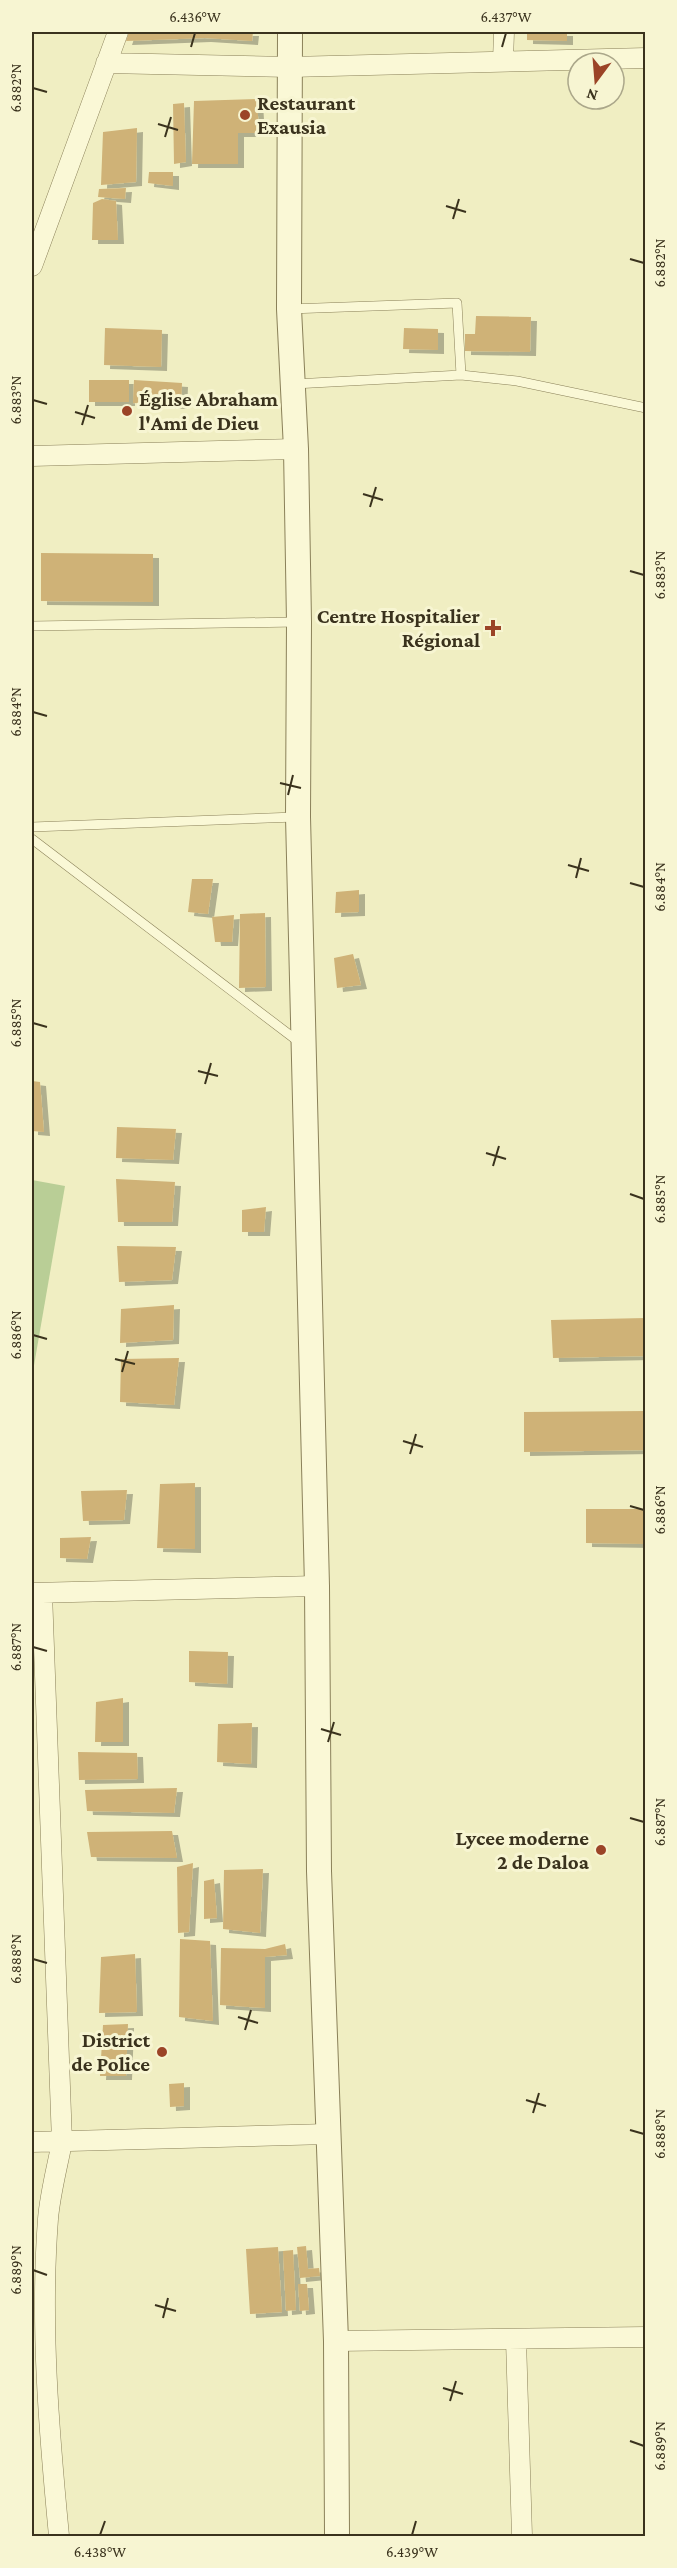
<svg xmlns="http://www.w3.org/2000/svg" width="677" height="2568" viewBox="0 0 677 2568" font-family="'Crimson Pro',serif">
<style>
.green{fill:#b9ce96}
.building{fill:#cfb277;filter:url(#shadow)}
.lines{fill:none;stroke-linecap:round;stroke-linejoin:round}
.service-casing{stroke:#8a8059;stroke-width:10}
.minor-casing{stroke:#8a8059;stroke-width:21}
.tertiary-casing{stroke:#8a8059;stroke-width:26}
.service{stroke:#faf8d6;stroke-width:9}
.minor{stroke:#faf8d6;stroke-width:20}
.tertiary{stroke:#faf8d6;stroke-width:24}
.ticks{fill:none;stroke:#3a321d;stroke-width:2}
.poi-dot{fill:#9b4427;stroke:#f7f5d2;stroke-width:2}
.labels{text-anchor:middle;stroke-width:6;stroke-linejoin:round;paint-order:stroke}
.poi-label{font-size:21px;font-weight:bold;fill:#3a321d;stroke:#f7f5d2;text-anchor:end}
.neatline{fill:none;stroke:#3a321d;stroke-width:2}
.ticks-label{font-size:15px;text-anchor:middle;fill:#3a321d}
</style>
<defs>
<filter id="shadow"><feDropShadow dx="6" dy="4" stdDeviation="0" flood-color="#0004"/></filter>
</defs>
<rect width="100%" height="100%" fill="#f0eec2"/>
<!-- green -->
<path class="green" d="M32,1180L65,1186L32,1377Z"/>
<!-- building -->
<path class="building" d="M129,32H253L252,41L205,38L126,41Z
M527,32H567V41L527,40Z
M257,99L259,133H238V164H192L194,101Z
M184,103L186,162L174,164L173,104Z
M137,128L136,182L101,185L103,132Z
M149,172H173V186L148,183Z
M126,188L125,199L98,197L99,189Z
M102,199L116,201L118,240H92L93,203Z
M476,316L531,317L530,352L465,351V334H475Z
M105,328L162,330L161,367L104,365Z
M404,328L438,329V350L403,349Z
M89,380H129V402H89Z
M134,380L182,383L181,405L133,403Z
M41,553L153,554V602L41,601Z
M192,879H213L208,914L188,912Z
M359,890V912L335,913L336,892Z
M265,913L266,987L239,988L240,914Z
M234,915L232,942H215L212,917Z
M353,954L361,985L337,988L334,958Z
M32,1081L40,1082L44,1132L32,1131Z
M117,1127L176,1129L173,1160L116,1158Z
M116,1179L175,1182L172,1222H118Z
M266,1207L264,1232H242V1210Z
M117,1246L176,1247L172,1280L119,1282Z
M174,1305L173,1340L120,1343L121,1309Z
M646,1318V1356L553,1358L551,1320Z
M179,1358L174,1405L120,1402L121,1359Z
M646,1411V1450L524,1452V1412Z
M195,1483V1549L157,1548L160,1484Z
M127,1490L124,1520L83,1521L81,1491Z
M586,1509H646V1544L586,1543Z
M91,1537L87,1559L60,1558V1538Z
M189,1651L228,1652L227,1684L189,1682Z
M123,1698V1742H95L96,1702Z
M252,1723L251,1764L217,1762L218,1724Z
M78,1752L137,1753L138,1779L79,1780Z
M177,1788L174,1813L87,1811L85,1790Z
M172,1831L177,1858L91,1857L87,1832Z
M193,1863L189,1932L178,1933L177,1867Z
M263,1869L260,1933L223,1929L224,1870Z
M214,1879L217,1918L204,1919V1881Z
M180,1939L210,1941L213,2021L179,2017Z
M285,1944L287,1955L265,1957V2008L220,2005L221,1948L265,1949Z
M135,1954L137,2012L99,2013L101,1957Z
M128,2024L126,2076H100L103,2025Z
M184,2083V2106L170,2107L169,2084Z
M306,2246L308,2269L319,2268L320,2276L300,2278L297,2247Z
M278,2247L282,2312L250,2314L246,2249Z
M293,2250L296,2310L286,2311L283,2251Z
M298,2284H307L309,2310L300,2311Z"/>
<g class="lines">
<!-- service casing -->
<g class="service-casing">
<path id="service" d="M289,309L457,303L461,375L294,384
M461,375L517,381L646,408
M32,626L297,622
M32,827L296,817
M32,839L299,1042"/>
</g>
<!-- minor casing -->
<g class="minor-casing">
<path id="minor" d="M503,61L504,32
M106,63L290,67L646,58
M32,266L118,32
M32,456L296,449
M32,1593L317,1586
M42,1593L62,2142C57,2168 50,2194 48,2219C40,2324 49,2432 59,2536
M32,2142L328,2134
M516,2340L522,2536
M336,2341L646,2337"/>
</g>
<!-- tertiary casing -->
<g class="tertiary-casing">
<path id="tertiary" d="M290,32L289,309L296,449L299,622L298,817L317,1586L319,1871L336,2341L337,2536"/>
</g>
<!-- service -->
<use href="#service" class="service"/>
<!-- minor -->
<use href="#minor" class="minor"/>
<!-- tertiary -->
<use href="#tertiary" class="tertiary"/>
</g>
<!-- ticks -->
<path class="ticks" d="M191,47L195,33M502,47L506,33M33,88L47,92M158,124L178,130M165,137L171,117M446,206L466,212M453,219L459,199M630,259L644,263M33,400L47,404M75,412L95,418M82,425L88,405M363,494L383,500M370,507L376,487M630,571L644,575M33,712L47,716M280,783L301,788M288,795L293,775M568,865L589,871M576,878L581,858M630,883L644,887M33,1023L47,1027M198,1071L218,1076M205,1084L211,1063M486,1153L506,1159M493,1166L499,1146M630,1194L644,1199M33,1335L47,1339M115,1359L135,1364M122,1372L128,1351M403,1441L423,1447M410,1454L416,1434M630,1506L644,1510M33,1647L47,1651M321,1729L341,1735M328,1742L334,1722M630,1818L644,1822M33,1959L47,1963M238,2017L258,2023M245,2030L251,2010M526,2100L546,2106M533,2113L539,2093M630,2130L644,2134M33,2270L47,2275M155,2305L176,2311M163,2318L168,2298M443,2388L463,2394M450,2401L456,2381M630,2441L644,2446M100,2535L105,2521M412,2535L416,2521"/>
<!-- markers -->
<g class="poi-dot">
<circle cx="245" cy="115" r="6"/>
<circle cx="127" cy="411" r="6"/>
<path d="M490 619h6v6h6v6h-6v6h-6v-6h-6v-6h6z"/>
<circle cx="601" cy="1850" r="6"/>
<circle cx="162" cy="2052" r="6"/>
</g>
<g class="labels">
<!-- poi labels -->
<g class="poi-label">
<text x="257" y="110" text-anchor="start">Restaurant<tspan x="257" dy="24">Exausia</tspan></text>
<text x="139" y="406" text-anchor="start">Église Abraham<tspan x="139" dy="24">l'Ami de Dieu</tspan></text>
<text x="480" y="623">Centre Hospitalier<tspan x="480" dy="24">Régional</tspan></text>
<text x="589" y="1845">Lycee moderne<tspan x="589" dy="24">2 de Daloa</tspan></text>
<text x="150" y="2047">District<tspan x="150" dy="24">de Police</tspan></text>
</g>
</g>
<!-- border -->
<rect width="677" height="2568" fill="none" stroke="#f7f5d2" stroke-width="66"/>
<!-- north arrow -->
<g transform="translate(596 81) rotate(196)"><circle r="28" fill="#f7f5d2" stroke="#aba78a" stroke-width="1.5"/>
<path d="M0-4.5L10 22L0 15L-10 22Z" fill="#9b4427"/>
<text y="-9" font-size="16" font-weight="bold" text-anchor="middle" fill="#3a321d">N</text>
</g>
<rect x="33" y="33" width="611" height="2502" class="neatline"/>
<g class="ticks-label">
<text x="195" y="22">6.436°W</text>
<text x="506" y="22">6.437°W</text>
<text transform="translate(16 88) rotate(-90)" y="5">6.882°N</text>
<text transform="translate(660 263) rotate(-90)" y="5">6.882°N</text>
<text transform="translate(16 400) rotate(-90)" y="5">6.883°N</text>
<text transform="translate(660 575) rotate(-90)" y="5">6.883°N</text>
<text transform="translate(16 712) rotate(-90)" y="5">6.884°N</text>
<text transform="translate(660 887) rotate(-90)" y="5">6.884°N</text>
<text transform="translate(16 1023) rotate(-90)" y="5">6.885°N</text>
<text transform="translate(660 1199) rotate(-90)" y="5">6.885°N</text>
<text transform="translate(16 1335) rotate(-90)" y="5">6.886°N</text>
<text transform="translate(660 1510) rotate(-90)" y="5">6.886°N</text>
<text transform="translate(16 1647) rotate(-90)" y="5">6.887°N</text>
<text transform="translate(660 1822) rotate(-90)" y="5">6.887°N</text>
<text transform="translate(16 1959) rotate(-90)" y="5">6.888°N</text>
<text transform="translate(660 2134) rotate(-90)" y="5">6.888°N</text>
<text transform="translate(16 2270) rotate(-90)" y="5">6.889°N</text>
<text transform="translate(660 2446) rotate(-90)" y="5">6.889°N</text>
<text x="100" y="2557">6.438°W</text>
<text x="412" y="2557">6.439°W</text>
</g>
</svg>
